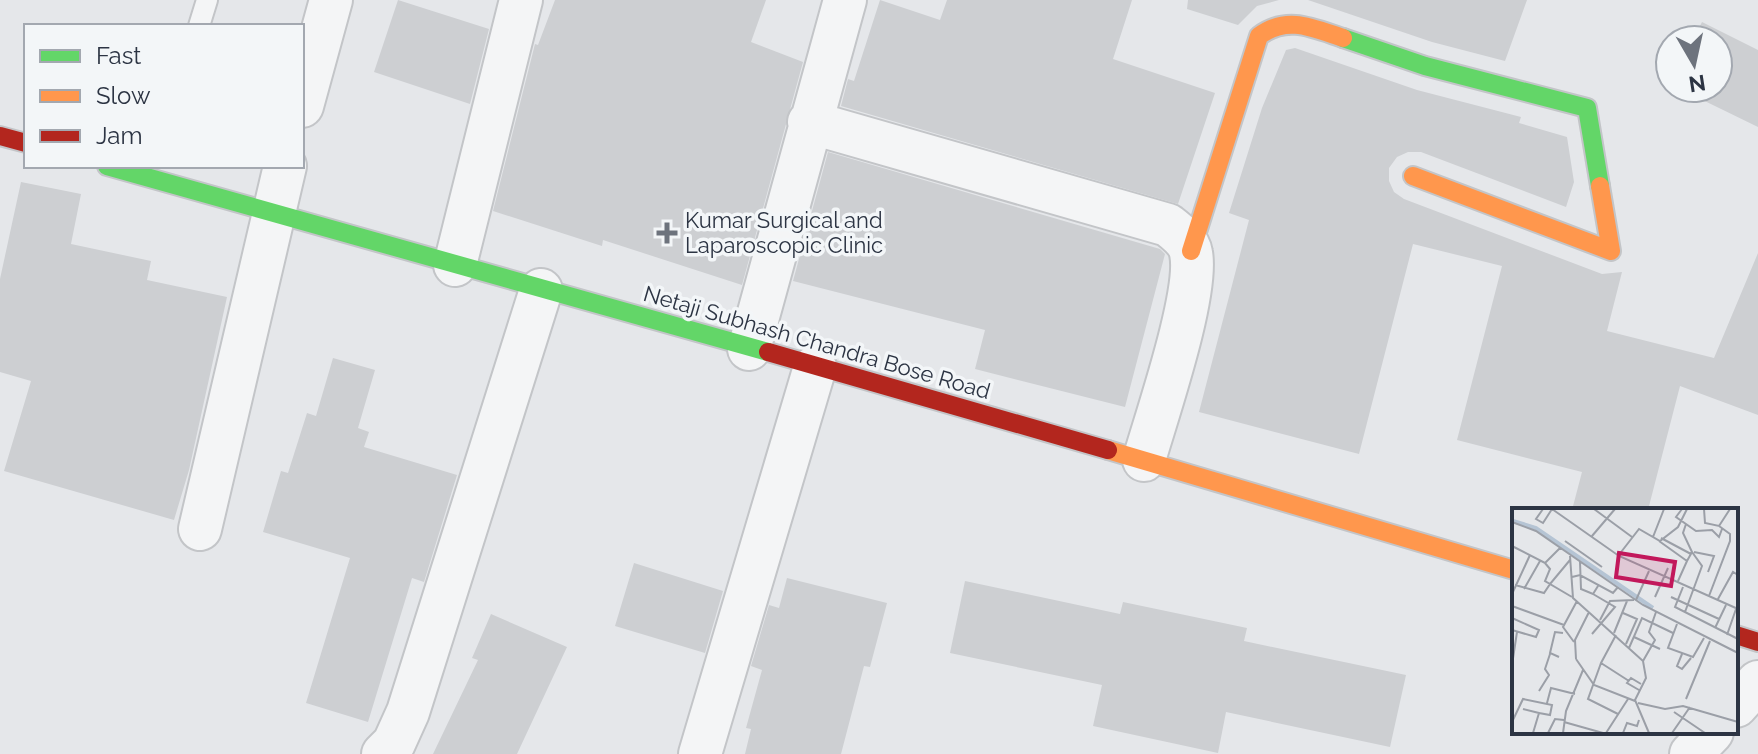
<svg xmlns="http://www.w3.org/2000/svg" width="1758" height="754" viewBox="0 0 1758 754" font-family="Raleway,sans-serif">
<style>
.building{fill:#cdcfd2}
.lines{fill:none;stroke-linecap:round;stroke-linejoin:round}
.lane-casing{stroke:#c3c5c8;stroke-width:24}
.street-casing{stroke:#c3c5c8;stroke-width:46}
.fast-casing{stroke:#c3c5c8;stroke-width:22}
.slow-casing{stroke:#c3c5c8;stroke-width:22}
.jam-casing{stroke:#c3c5c8;stroke-width:22}
.lane{stroke:#f4f5f6;stroke-width:20}
.street{stroke:#f4f5f6;stroke-width:42}
.fast{stroke:#63d668;stroke-width:18}
.slow{stroke:#ff974d;stroke-width:18}
.jam{stroke:#b3261e;stroke-width:18}
.poi-dot{fill:#6d737d;stroke:#f3f6f8;stroke-width:3}
.labels{text-anchor:middle;stroke-width:7;stroke-linejoin:round;paint-order:stroke}
.poi-label{font-size:22px;fill:#2c3443;stroke:#f3f6f8;text-anchor:start}
.street-label{font-size:22px;fill:#2c3443;stroke:#f3f6f8}
.inset-river{fill:none;stroke:#b5c4d4;stroke-width:4}
.inset-road{fill:none;stroke:#9b9fa7;stroke-width:2}
.view{fill:#c2185b;fill-opacity:0.15;stroke:#c2185b;stroke-width:4}
.inset-edge{fill:none;stroke:#2c3443;stroke-width:4}
</style>
<rect width="100%" height="100%" fill="#e5e7ea"/>
<!-- building -->
<path class="building" d="M398,0L489,29L470,104L374,72Z
M555,0H766L751,42L803,62L742,285L603,240L602,246L493,211L535,44L538,45Z
M880,0L940,20L947,0H1132L1113,59L1215,93L1178,204L841,106L848,79L854,81Z
M1188,0H1279L1257,6L1238,25L1187,9Z
M1308,0H1527L1505,61L1432,42Z
M1702,22L1758,50V127L1678,88H1718V40H1693Z
M1295,48L1417,90L1521,117L1519,123L1567,137L1574,182L1566,207L1421,152H1408L1397,157L1389,168V181L1394,192L1404,199L1602,274L1622,272L1607,331L1714,358L1758,253V415L1680,386L1648,510H1572L1582,472L1457,440L1502,266L1413,244L1359,454L1199,412L1249,220L1229,213L1262,108L1286,50Z
M828,152L1160,249L1165,254L1125,407L975,369L985,330L793,281Z
M21,182L81,194L71,244L151,261L147,280L227,297L189,470L174,520L4,471L31,381L0,372V279Z
M333,358L375,370L358,428L369,432L364,447L457,475L424,582L412,578L368,722L306,703L350,558L263,532L281,471L288,473L307,413L316,416Z
M634,563L723,591L705,653L615,626Z
M787,578L887,603L870,667L864,666L841,754H745L751,729L746,728L762,670L751,666L769,605L779,608Z
M965,581L1120,614L1123,602L1247,628L1244,641L1406,675L1390,747L1226,712L1218,753L1093,726L1102,685L950,653Z
M491,614L567,647L517,754H433L478,660L472,658Z"/>
<g class="lines">
<!-- lane casing -->
<g class="lane-casing">
<path id="lane" d="M199,26L207,0"/>
</g>
<!-- street casing -->
<g class="street-casing">
<path id="street" d="M302,106L331,0
M809,122L1168,225C1177,232 1189,241 1191,253C1199,293 1157,415 1144,460
M455,265L521,0
M749,349L845,0
M200,529L285,166
M1736,706L1758,682
M383,754L394,743L408,712L541,290
M700,754L815,367
M1691,754L1712,732"/>
</g>
<!-- fast casing -->
<g class="fast-casing">
<path id="fast" d="M1343,38L1425,66L1587,108L1600,186
M107,166L768,352"/>
</g>
<!-- slow casing -->
<g class="slow-casing">
<path id="slow" d="M1413,176L1611,251L1600,186
M1191,251L1259,36C1287,15 1313,28 1343,38
M1108,450L1514,570"/>
</g>
<!-- jam casing -->
<g class="jam-casing">
<path id="jam" d="M0,136L26,143
M768,352L1108,450
M1736,635L1758,642"/>
</g>
<!-- lane -->
<use href="#lane" class="lane"/>
<!-- street -->
<use href="#street" class="street"/>
<!-- fast -->
<use href="#fast" class="fast"/>
<!-- slow -->
<use href="#slow" class="slow"/>
<!-- jam -->
<use href="#jam" class="jam"/>
</g>
<!-- markers -->
<path class="poi-dot" d="M663 221h8v8h8v8h-8v8h-8v-8h-8v-8h8z"/>
<g class="labels">
<!-- poi labels -->
<g class="poi-label">
<text x="685" y="228">Kumar Surgical and<tspan x="685" dy="25">Laparoscopic Clinic</tspan></text>
</g>
<!-- street labels -->
<g class="street-label">
<text transform="translate(817 342) rotate(16)" y="8">Netaji Subhash Chandra Bose Road</text>
</g>
</g>
<!-- overview -->
<g transform="translate(1512 508)">
<rect width="226" height="226" fill="#e5e7ea"/>
<path class="inset-river" d="M1,13L24,20L141,100"/>
<path class="inset-road" d="M31,1L24,11L31,15L40,1M40,1L107,48L226,101M82,1L120,29M170,1L164,9L184,23L200,22L207,29L210,21M192,1L193,15L207,18L218,1M0,14L24,23L131,97L226,145M174,16L171,25L180,44L175,53M80,28L103,1M141,29L152,1M149,30L179,46M53,33L90,59M147,33L175,53L166,73M0,38L33,55L48,40M182,44L202,48L196,64M58,48L61,90L131,153L134,170L123,192L137,225M106,48L127,21L148,33L166,19L175,1M58,52L38,76L60,89M68,54L69,81L81,86L86,78M60,69L68,67L101,85L106,79M3,77L32,85L38,76L33,73L38,61L33,55M171,79L163,99L226,131M12,81L28,53M0,86L18,47M197,88L218,33V26L207,18M143,89L156,60M159,89L207,111M206,91L221,64L226,67M124,92L137,63M0,98L52,117M173,104L190,58L180,44M111,105L125,111L114,136M0,110L27,122L24,129L0,122M88,112L98,93L122,92M165,116L156,140L181,149L192,130M203,120L214,97M102,125L115,93M80,126L103,99L81,86M104,127L89,155L117,173M215,127L224,101M122,129L148,141M62,134L51,119L65,93M117,140L130,110L161,125M170,146L165,158L170,161L179,150M47,149L38,145L43,124L51,125M64,151L82,177L123,193M64,151L63,132L77,104M131,153L143,132L137,124L144,104M89,155L76,191L106,206M0,157L5,124M127,182L115,175L119,170L129,176M27,183L37,167L33,161L38,146M174,191L198,133M35,195L39,180L63,186M126,195L153,201L171,198L226,214M11,201L27,205L21,225M162,204L193,225M0,214L11,191L40,197L38,207L27,205M52,214L91,225M36,225L43,211L52,212M51,225L54,203L71,162M94,225L116,191M111,225L115,215L125,218L127,212M160,225L178,199"/>
<path class="view" d="M107,45L163,54L159,78L104,69Z"/>
<rect width="226" height="226" class="inset-edge"/>
</g>
<!-- legend -->
<rect x="24" y="24" width="280" height="144" fill="#f3f6f8" stroke="#a3a8b0" stroke-width="2"/>
<rect x="40" y="50" width="40" height="12" fill="#63d668" stroke="#a3a8b0" stroke-width="2"/>
<text x="96" y="64" font-size="24" fill="#2c3443">Fast</text>
<rect x="40" y="90" width="40" height="12" fill="#ff974d" stroke="#a3a8b0" stroke-width="2"/>
<text x="96" y="104" font-size="24" fill="#2c3443">Slow</text>
<rect x="40" y="130" width="40" height="12" fill="#b3261e" stroke="#a3a8b0" stroke-width="2"/>
<text x="96" y="144" font-size="24" fill="#2c3443">Jam</text>
<!-- north arrow -->
<g transform="translate(1694 64) rotate(171)"><circle r="38" fill="#f3f6f8" stroke="#a3a8b0" stroke-width="2"/>
<path d="M0-6L14 30L0 20L-14 30Z" fill="#6d737d"/>
<text y="-12" font-size="22" font-weight="bold" text-anchor="middle" fill="#2c3443">N</text>
</g>
</svg>
